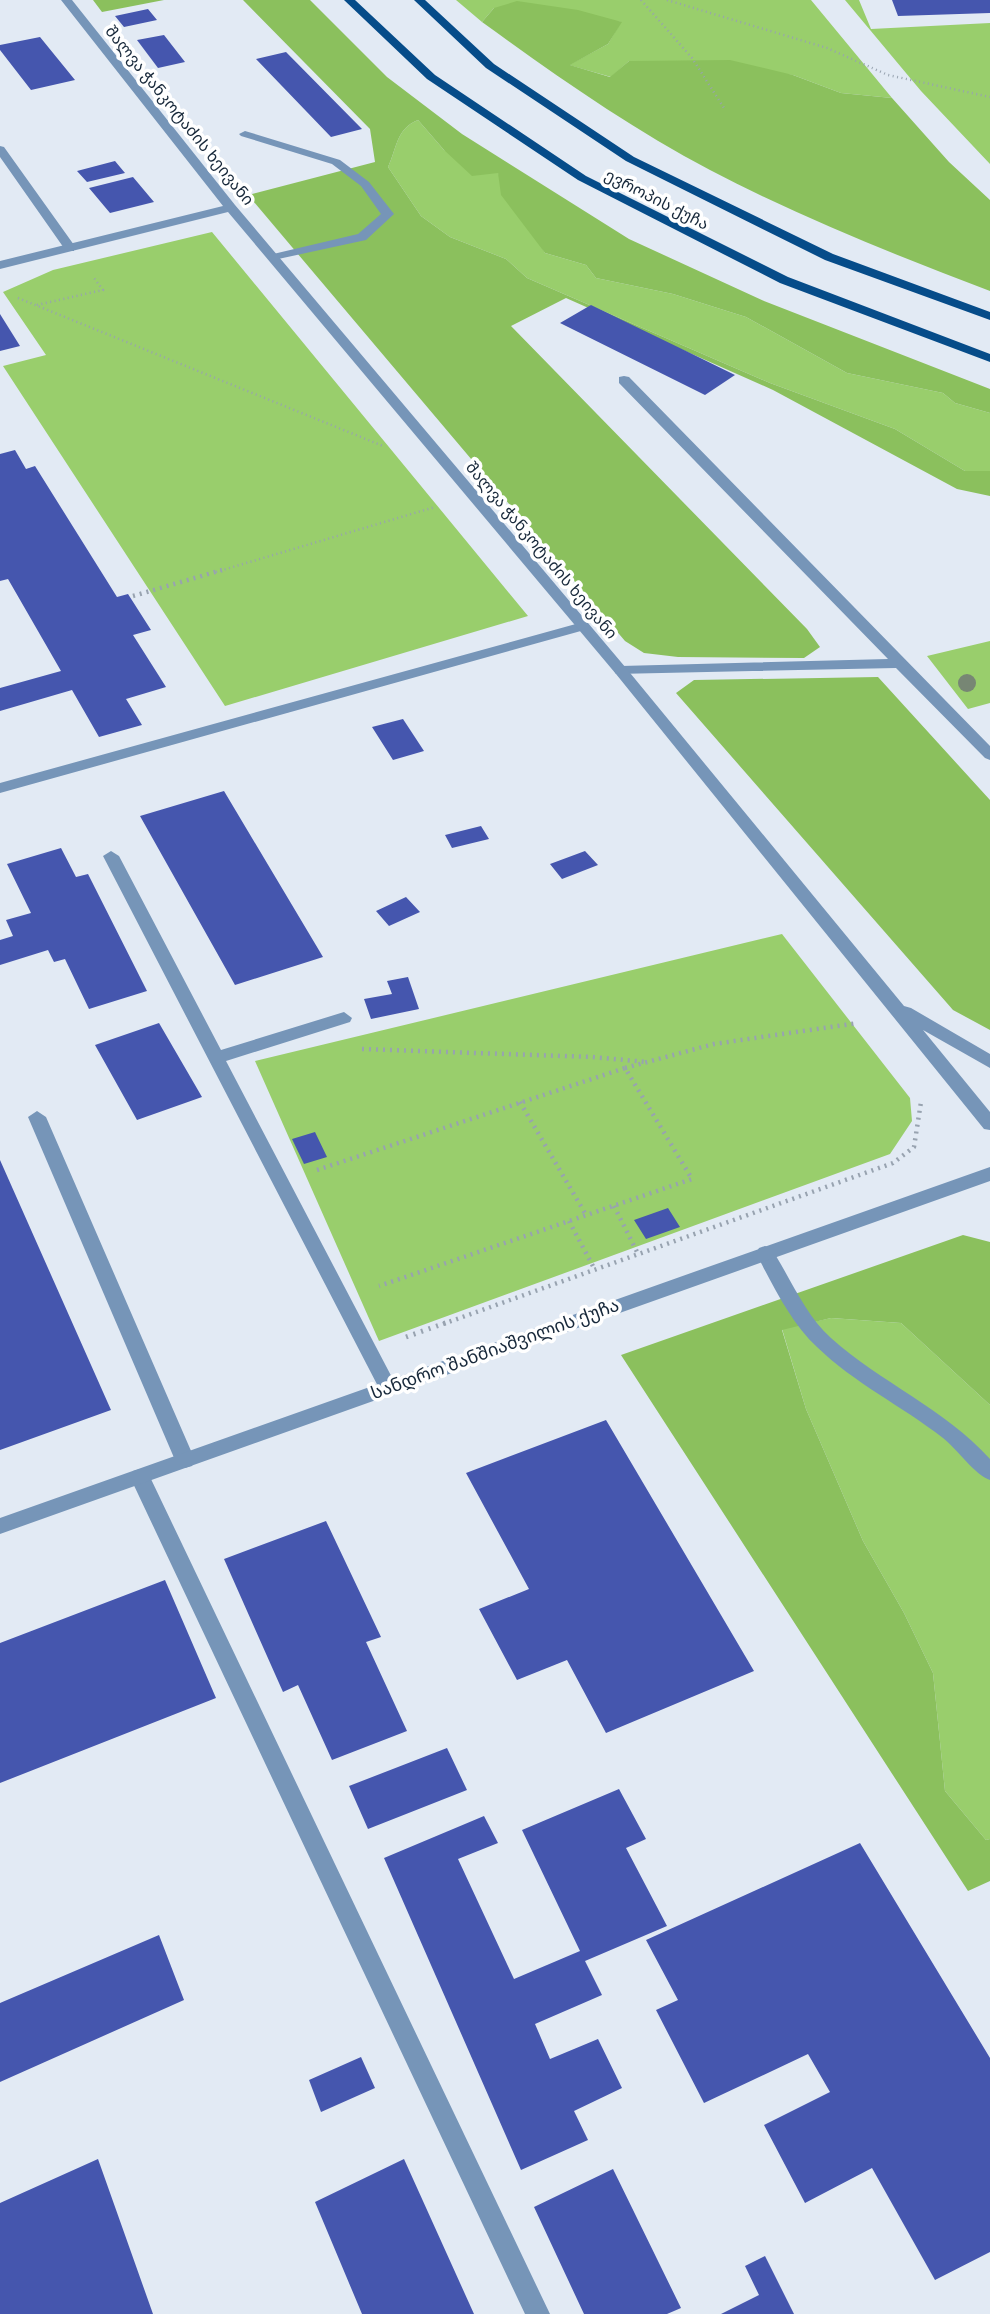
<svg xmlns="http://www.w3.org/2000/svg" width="990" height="2314" viewBox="0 0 990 2314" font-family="Lato,'Noto Sans Georgian',sans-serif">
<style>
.green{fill:#99ce6c}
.forest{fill:#8bc05d}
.building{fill:#4556ae}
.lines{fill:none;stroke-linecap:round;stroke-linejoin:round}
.path-far2{stroke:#98a3b0;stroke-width:2.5;stroke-dasharray:1 3.5;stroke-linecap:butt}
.path-far1{stroke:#98a3b0;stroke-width:4.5;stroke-dasharray:2 5;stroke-linecap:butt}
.path{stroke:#98a3b0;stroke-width:5;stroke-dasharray:2 6;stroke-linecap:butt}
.lane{fill:#7695b8;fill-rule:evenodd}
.street{fill:#7695b8;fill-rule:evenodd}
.primary{fill:#064c89;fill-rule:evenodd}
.tree{fill:#778674}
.labels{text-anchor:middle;stroke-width:7;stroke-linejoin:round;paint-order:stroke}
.far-street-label{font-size:16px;fill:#17283a;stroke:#fff}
.street-label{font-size:18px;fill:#17283a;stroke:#fff}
</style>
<rect width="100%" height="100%" fill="#e2eaf4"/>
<!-- green -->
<path class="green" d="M456,0H811L892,98L841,93L793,75L629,61L611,77L569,65L608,44L621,22L494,8L482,22Z
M845,0H859L871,29L990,23V164L921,91Z
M418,120L444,150L498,173L545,253L586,265L596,278L673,294L746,317L847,373L943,393L955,403L990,413V471H965L895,429L770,383L527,278L506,259L450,237L421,216L388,167C397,148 396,129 418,120Z
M212,232L528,616L225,706L3,366L46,355L3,292L53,270Z
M990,641V703L968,709L927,656Z
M782,934L910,1098L912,1121L890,1154L379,1341L255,1061Z
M831,1318L901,1323L990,1405V1839L986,1840L945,1791L933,1673L904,1613L863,1541L806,1409L782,1329Z"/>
<!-- forest -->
<path class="forest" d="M93,0H164L102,12Z
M243,0H310L387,77L462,134L629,239L764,301L990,389V413L955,403L943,393L847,373L746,317L673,294L596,278L586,265L545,253L501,195L498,173L472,176L444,150L418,120C396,129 397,148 388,167L421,216L450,237L506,259L527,278L770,383L895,429L965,471H990V496L957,489L773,390L566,298L511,326L807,629L820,647L804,658L678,657L644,653L625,641L248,195L375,162L370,129Z
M517,1L578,10L622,22L608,44L570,65L610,77L629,61L730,60L793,75L841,93L892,98L949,162L990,200V291C895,255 800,217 710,170C630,128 555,75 482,22L494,8Z
M878,677L990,800V1030L953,1010L676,693L694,680Z
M963,1235L990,1242V1405L901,1323L831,1318L782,1330L806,1409L863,1541L904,1613L933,1673L945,1791L986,1840L990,1839V1881L968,1891L621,1355Z"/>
<!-- building -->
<path class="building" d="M892,0H990V13L898,16Z
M148,9L157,20L124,27L115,16Z
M164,35L185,62L158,68L137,40Z
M40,37L75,80L31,90L0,50V45Z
M286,52L362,129L331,137L256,59Z
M115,161L125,173L87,182L77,171Z
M133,177L154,202L110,213L89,188Z
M591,305L684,350L735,375L705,395L560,323Z
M0,314L20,346L0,351Z
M15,450L26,469L35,466L117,597L128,594L151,630L133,635L166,687L126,699L142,725L99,737L72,690L0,711V688L61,671L8,579L0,581V454Z
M403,719L424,751L393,760L372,727Z
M224,791L323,957L235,985L140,816Z
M481,826L489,839L452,848L445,835Z
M61,848L76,877L88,874L147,991L89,1009L65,959L54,962L48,950L0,965V940L13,936L6,920L31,913L7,864Z
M585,851L598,865L562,879L550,864Z
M406,897L420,912L389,926L376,911Z
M408,977L419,1009L371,1019L364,999L392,994L387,981Z
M159,1023L202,1097L137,1120L95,1045Z
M315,1132L327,1157L304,1164L292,1139Z
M0,1160L111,1410L0,1450Z
M668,1208L680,1227L646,1239L634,1220Z
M606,1420L754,1671L606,1733L567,1660L517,1680L479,1609L529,1589L466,1473Z
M326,1521L381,1637L366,1642L407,1731L332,1760L298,1685L283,1692L224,1559Z
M165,1580L216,1698L0,1783V1643Z
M447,1748L467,1790L368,1829L349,1786Z
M619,1789L646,1839L626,1848L667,1926L585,1961L602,1995L535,2024L550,2059L598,2039L622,2088L574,2111L588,2140L521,2170L384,1858L484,1816L498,1843L458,1859L514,1979L580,1951L522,1830Z
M860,1843L990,2058V2252L935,2280L872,2168L805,2203L764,2125L830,2092L808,2054L704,2103L656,2010L678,2000L646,1940Z
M159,1935L184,2000L0,2082V2003Z
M361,2057L375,2088L321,2112L309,2080Z
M98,2159L153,2314H0V2203Z
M404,2159L474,2314H362L315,2202Z
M613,2169L681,2308L667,2314H584L534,2207Z
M765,2256L794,2314H721L759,2295L745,2266Z"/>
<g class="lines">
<!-- path-far2 -->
<path class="path-far2" d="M641,0L692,58L724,108
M667,0L827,48L888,75L990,97
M18,298L383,446
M37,305L103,290L94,278
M216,572L435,507"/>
<!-- path-far1 -->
<path class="path-far1" d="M133,596L222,570
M362,1049L592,1057L647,1062
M625,1068L714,1044L858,1023
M520,1102L586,1215
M317,1170L625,1068L692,1179L379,1286
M614,1206L638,1254
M569,1221L595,1270
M443,1324L893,1163L914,1147L921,1102"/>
<!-- path -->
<path class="path" d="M406,1337L448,1322"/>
<!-- lane -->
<path class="lane" d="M245,131L340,160L369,182L394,214L366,240L269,261V255L358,234L381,214L361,186L332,164L241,136L239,134Z
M0,146L4,147L74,245V251H66L0,157Z
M624,376L629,377L990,746V760L985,758L896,668L616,674L614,671L621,666L888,659L619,383V377Z
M583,622L588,623V629L0,793V783Z
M111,851L119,856L221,1050L344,1012L352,1018L350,1022L226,1061L397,1387L395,1392L388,1395L381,1392L103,856Z
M37,1111L46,1117L195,1460L192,1466L185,1468L178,1466L175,1460L28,1117Z
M765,1246L771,1248C790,1277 805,1315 831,1338C881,1383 944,1408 990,1459V1480C975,1475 957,1449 943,1438C902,1406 854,1383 817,1347C791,1323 772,1284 756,1253L759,1248Z
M140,1469L147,1471L150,1477L550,2314H525L130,1477L133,1471Z"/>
<!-- street -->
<path class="street" d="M61,0H72L235,205L626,668L904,1006L911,1008L990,1054V1068L923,1030L990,1112V1130L984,1129L616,674L228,212L0,269V261L223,206Z
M990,1167V1181L0,1534V1518Z"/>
<!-- primary -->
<path class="primary" d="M344,0H355L435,75L586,176L788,277L990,354V362L780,283L578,180L427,79Z
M414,0H425L494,64L634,157L833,254L990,312V320L825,260L626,161L486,68Z"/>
</g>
<!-- trees -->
<circle class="tree" cx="967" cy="683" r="9"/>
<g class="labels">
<!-- far-street labels -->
<g class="far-street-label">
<text transform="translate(180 115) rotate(51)" y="6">შალვა ჭანკოტაძის ხეივანი</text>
<text transform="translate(657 199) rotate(27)" y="6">ევროპის ქუჩა</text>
<text transform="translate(542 550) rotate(50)" y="6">შალვა ჭანკოტაძის ხეივანი</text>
</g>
<!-- street labels -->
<g class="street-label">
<text transform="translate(495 1349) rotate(-20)" y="6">სანდრო შანშიაშვილის ქუჩა</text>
</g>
</g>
</svg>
